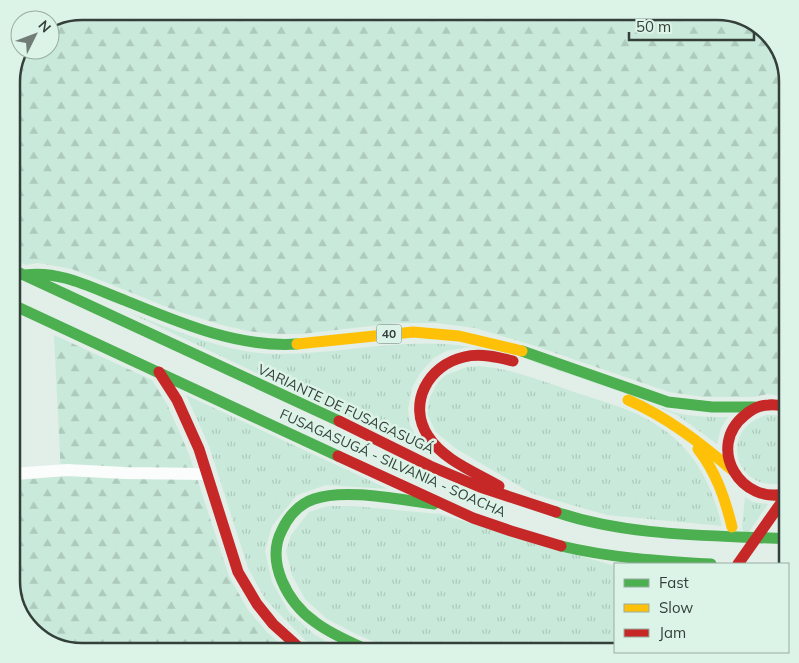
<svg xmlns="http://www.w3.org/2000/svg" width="799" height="663" viewBox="0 0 799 663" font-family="Mulish,sans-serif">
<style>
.grass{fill:url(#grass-tufts)}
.forest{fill:url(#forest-firs)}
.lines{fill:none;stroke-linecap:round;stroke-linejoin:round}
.street{stroke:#fbfcfc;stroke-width:12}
.fast{stroke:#4caf50;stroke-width:11}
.slow{stroke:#ffc107;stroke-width:11}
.jam{stroke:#c62828;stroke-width:11}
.labels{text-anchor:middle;stroke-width:5;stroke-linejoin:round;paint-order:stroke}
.shield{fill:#dcf4e7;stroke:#67756e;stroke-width:1}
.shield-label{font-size:12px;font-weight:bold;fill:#353f3a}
.street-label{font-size:14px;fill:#353f3a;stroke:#dcf4e7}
.rim{fill:none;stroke:#353f3a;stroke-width:2.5}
</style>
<defs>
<pattern id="grass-tufts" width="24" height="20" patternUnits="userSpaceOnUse" patternTransform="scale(1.25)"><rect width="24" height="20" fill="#c9eada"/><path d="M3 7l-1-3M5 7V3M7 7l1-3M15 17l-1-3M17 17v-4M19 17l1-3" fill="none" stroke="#adcabc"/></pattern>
<pattern id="forest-firs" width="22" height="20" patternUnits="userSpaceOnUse" patternTransform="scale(1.25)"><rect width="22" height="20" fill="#c9eada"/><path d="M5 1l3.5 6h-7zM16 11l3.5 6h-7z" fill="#adcabc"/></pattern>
</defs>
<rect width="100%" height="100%" fill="#e2eee8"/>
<!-- grass -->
<path class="grass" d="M130,313C176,330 224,353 275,354C341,355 404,336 470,347C523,355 572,374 622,392C642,399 662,410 682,414C697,417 713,417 728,417L721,428L717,444L677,415L624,393L525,359L469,347L446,351L434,358L420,373L412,388L408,409L410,425L420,444L432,456Z
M479,366C512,369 542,381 574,392C595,399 618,405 639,415C688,439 709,474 722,526L607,515L533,494L455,448L436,432L428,416V407L430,397L438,382L446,375L467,367Z
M186,395L388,489L326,485L297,495L272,526L265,551L272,582L289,612L315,635L347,652H328L309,644L265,599L248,568L209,446Z
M766,415H775L788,419V482C737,497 715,431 766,415Z
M745,497L753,502L768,504L746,536L742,528Z
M328,506H353L440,514L615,566V652H397L354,633L327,619L305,599L292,575L286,551L291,535L309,512Z"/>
<!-- forest -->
<path class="forest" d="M82,11H717L764,29L788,82V397L768,394L754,397H704L669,392L532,345L475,328L437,323H397L301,334H275L248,331L222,325L177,311L72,269L38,263L26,265L11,258V77L25,50H50V23Z
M54,335L152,380L167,404L189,454L229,576L248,610L267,632L289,652H82L35,634L11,585V481L61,476Z"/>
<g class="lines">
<!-- street -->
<path class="street" d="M11,474L67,470L125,473L206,474"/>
<!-- fast -->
<path class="fast" d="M11,269L339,421
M25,275C60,270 92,288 124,300C178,322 237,348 297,344
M11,304L338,456
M522,351L668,402L712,407H755
M556,512C630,537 711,535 788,539
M561,546C611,558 660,561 711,564
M372,652C353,643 332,635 315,622C288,603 265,562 282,530C288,517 299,504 314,499C346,488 400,500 434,504"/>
<!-- slow -->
<path class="slow" d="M297,344L413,332L459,336L522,351
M628,400C667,417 699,442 731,469
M698,449C716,472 725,498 732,527"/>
<!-- jam -->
<path class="jam" d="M159,372L177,400L199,449L238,572L257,604L273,624L304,652
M788,407C782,406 775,404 769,405C760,405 751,410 745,415C705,447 741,507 788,493
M339,421L430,466L480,487L556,512
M338,456L473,518L511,531L561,546
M499,486C475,472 443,460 428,436C407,404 428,365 464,357C480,353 497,357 513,361
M738,564L788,493"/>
</g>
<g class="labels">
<!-- shield labels -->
<rect class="shield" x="376.5" y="324.5" width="25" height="19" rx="4"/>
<g class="shield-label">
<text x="389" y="338">40</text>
</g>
<!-- street labels -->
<g class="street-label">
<text transform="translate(346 409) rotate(25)" y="5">VARIANTE DE FUSAGASUGÁ</text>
<text transform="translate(393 463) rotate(24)" y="5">FUSAGASUGÁ - SILVANIA - SOACHA</text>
</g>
</g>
<!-- crop -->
<path d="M0 0H799V663H0ZM82 20H717A62 62 0 0 1 779 82V581A62 62 0 0 1 717 643H82A62 62 0 0 1 20 581V82A62 62 0 0 1 82 20Z" fill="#dcf4e7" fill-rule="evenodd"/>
<path class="rim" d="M82 20H717A62 62 0 0 1 779 82V581A62 62 0 0 1 717 643H82A62 62 0 0 1 20 581V82A62 62 0 0 1 82 20Z"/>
<!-- legend -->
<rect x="614" y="563" width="175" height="90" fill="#dcf4e7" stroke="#99aca2"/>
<rect x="624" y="579" width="25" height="8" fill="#4caf50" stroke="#99aca2"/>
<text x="659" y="588" font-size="15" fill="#353f3a">Fast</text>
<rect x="624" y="604" width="25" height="8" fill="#ffc107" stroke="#99aca2"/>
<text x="659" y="613" font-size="15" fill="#353f3a">Slow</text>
<rect x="624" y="629" width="25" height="8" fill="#c62828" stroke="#99aca2"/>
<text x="659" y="638" font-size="15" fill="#353f3a">Jam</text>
<!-- north arrow -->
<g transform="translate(35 35) rotate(48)"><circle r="24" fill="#dcf4e7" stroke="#99aca2"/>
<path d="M0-4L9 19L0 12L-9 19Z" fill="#727c77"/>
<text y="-8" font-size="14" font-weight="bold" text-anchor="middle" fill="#353f3a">N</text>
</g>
<!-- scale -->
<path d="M629 32v8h125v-8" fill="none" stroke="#353f3a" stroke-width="2.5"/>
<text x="636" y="32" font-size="15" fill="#353f3a" stroke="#dcf4e7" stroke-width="4" paint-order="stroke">50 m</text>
</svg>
